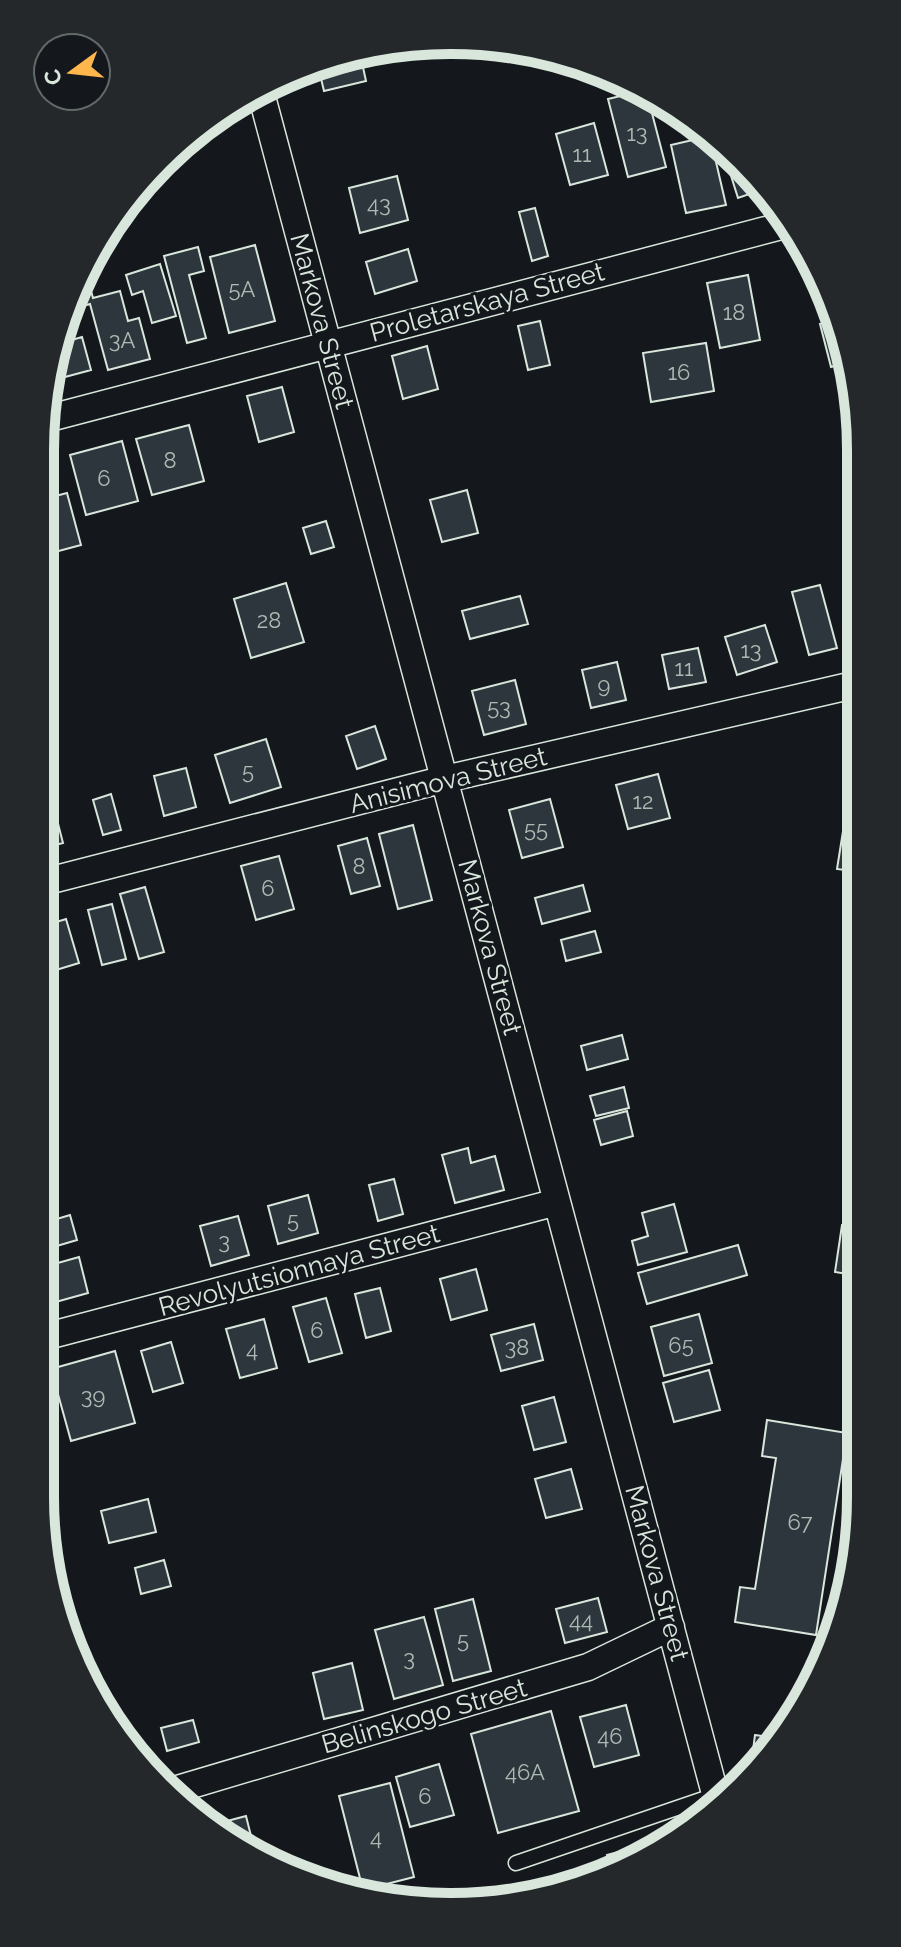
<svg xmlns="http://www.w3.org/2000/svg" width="901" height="1947" viewBox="0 0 901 1947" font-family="Raleway,sans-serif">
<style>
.building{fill:#2c363c;stroke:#d8e6dc;stroke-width:2}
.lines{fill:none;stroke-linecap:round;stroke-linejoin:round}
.service-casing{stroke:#d8e6dc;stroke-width:17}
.minor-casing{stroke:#d8e6dc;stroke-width:29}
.service{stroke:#14181c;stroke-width:14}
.minor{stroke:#14181c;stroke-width:26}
.labels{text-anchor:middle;stroke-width:6;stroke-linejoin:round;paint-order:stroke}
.number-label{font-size:22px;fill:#adbab4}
.street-label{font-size:26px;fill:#d8e6dc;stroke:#14181c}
.rim{fill:none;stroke:#d8e6dc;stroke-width:10}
</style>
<rect width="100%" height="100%" fill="#14181c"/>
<!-- building -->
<path class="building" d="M361,58L366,81L324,91L318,66Z
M641,91L647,94L666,167L628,177L608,99Z
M594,123L608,175L570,185L556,134Z
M710,136L726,205L686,213L671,145Z
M736,160L764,189L738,198L727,163Z
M397,176L408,220L360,233L349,188Z
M535,208L548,256L532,261L519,212Z
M255,245L275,321L229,333L210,257Z
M198,247L204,271L189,275L206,338L187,343L164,256Z
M408,249L417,281L375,294L366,262Z
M160,264L176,316L152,323L143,291L132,295L126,275Z
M748,275L760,340L720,348L707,283Z
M87,276L93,298L120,291L128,321L139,318L150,359L108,370L90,304L68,310L71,294L82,277Z
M837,319L848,362L831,367L820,324Z
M540,321L550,365L528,370L518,326Z
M82,337L91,370L65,377L59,355L61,343Z
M706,343L714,391L651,402L643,353Z
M427,346L438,389L403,399L392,356Z
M282,387L294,432L259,442L247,396Z
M189,425L204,481L152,495L136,439Z
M122,441L138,501L86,515L70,455Z
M467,490L478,533L442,542L430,500Z
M67,493L81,545L40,556V500Z
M326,521L334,547L311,554L303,528Z
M286,583L304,642L251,658L234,599Z
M820,585L837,648L809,655L792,592Z
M520,596L528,624L470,639L462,611Z
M765,625L777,662L737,675L725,637Z
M698,648L706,682L669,689L662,655Z
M617,662L626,700L591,708L582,670Z
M515,680L526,724L484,735L472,691Z
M375,726L386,759L357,769L346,736Z
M859,731V872L837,869Z
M266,739L281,787L230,803L215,755Z
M186,768L196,807L164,816L154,776Z
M658,774L670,818L628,829L616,785Z
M111,794L121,830L103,835L93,800Z
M550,799L563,847L522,858L509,810Z
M55,812L63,843L40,849V816Z
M413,825L432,900L398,909L379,834Z
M367,838L380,886L351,894L338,846Z
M279,856L294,909L256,920L241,866Z
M583,885L590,911L542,924L535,898Z
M145,887L164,952L139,959L120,894Z
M112,904L126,959L102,965L88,910Z
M66,919L79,963L43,974L40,927Z
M595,931L601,952L566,961L561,940Z
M622,1035L628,1059L587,1070L581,1046Z
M624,1087L629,1108L596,1116L590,1096Z
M627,1111L633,1136L601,1145L594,1120Z
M40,1125L54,1166L40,1170Z
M468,1148L471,1163L495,1156L504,1190L455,1203L442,1155Z
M850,1172L860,1173V1220L844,1218Z
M394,1179L403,1214L378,1221L369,1185Z
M308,1195L318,1233L278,1244L268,1206Z
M674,1204L687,1252L638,1265L632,1241L648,1236L642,1213Z
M70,1215L77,1240L40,1251V1224Z
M238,1216L249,1255L211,1266L200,1226Z
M842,1225L860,1227V1276L835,1272Z
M738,1245L747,1275L647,1304L638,1273Z
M79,1257L88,1293L45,1305L40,1268Z
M476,1269L487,1310L451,1320L440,1279Z
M380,1288L391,1331L366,1338L355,1294Z
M326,1298L342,1353L309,1362L293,1307Z
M847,1304L860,1305V1332L845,1331Z
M699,1314L712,1363L664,1376L651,1327Z
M264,1319L277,1368L240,1378L226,1329Z
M534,1324L543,1360L501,1371L491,1335Z
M171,1342L183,1383L153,1392L141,1351Z
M115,1351L135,1423L71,1441L51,1369Z
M709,1370L720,1410L674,1422L663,1383Z
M554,1397L566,1442L534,1450L522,1406Z
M767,1420L847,1433L816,1635L735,1622L740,1587L755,1589L776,1458L762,1456Z
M571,1469L582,1509L546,1518L535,1479Z
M148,1499L156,1532L109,1543L101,1511Z
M164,1560L171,1586L141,1594L135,1568Z
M598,1598L607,1632L565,1643L556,1609Z
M473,1599L491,1671L453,1681L435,1609Z
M424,1617L443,1685L394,1699L375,1630Z
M352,1663L363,1710L324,1719L313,1673Z
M626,1705L639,1755L594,1767L580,1717Z
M551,1711L579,1811L498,1833L471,1734Z
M193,1720L199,1742L167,1751L161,1728Z
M755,1735L778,1738L759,1767L744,1780L746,1757L752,1758Z
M439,1764L454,1815L410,1827L396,1777Z
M390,1783L414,1877L363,1890L339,1796Z
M246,1816L256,1856L245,1852L212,1825Z
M667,1839L655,1852L611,1869L607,1855Z"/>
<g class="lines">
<!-- service casing -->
<g class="service-casing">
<path id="service" d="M516,1863L715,1795"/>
</g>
<!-- minor casing -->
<g class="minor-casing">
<path id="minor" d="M261,93L717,1801
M46,419L789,224
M40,883L445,779L858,684
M40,1338L557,1202
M171,1791L588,1667L671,1627"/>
</g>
<!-- service -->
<use href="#service" class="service"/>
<!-- minor -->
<use href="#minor" class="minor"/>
</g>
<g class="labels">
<!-- number labels -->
<g class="number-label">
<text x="637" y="141">13</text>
<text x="582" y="162">11</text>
<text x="379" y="212">43</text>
<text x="242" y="297">5А</text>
<text x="734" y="320">18</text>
<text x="122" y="348">3А</text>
<text x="679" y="380">16</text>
<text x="170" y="468">8</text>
<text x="104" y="486">6</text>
<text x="269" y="628">28</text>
<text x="751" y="658">13</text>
<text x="684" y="676">11</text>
<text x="604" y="693">9</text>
<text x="499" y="715">53</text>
<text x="248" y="779">5</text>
<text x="643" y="809">12</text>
<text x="536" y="837">55</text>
<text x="359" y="874">8</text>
<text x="268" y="896">6</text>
<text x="293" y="1228">5</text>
<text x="224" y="1249">3</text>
<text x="317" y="1338">6</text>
<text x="681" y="1353">65</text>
<text x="517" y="1355">38</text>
<text x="252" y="1357">4</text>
<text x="93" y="1404">39</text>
<text x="800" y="1530">67</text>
<text x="581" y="1628">44</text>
<text x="463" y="1648">5</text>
<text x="409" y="1666">3</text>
<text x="610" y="1744">46</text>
<text x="525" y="1780">46А</text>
<text x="425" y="1804">6</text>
<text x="376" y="1845">4</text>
</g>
<!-- street labels -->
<g class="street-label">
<text transform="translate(487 302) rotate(-15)" y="9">Proletarskaya Street</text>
<text transform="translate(322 321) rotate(75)" y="9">Markova Street</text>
<text transform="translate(448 780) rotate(-14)" y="9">Anisimova Street</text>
<text transform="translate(490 947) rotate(75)" y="9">Markova Street</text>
<text transform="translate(299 1270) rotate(-15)" y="9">Revolyutsionnaya Street</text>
<text transform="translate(657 1573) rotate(75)" y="9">Markova Street</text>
<text transform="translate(424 1716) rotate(-16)" y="9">Belinskogo Street</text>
</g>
</g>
<!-- crop -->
<path d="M0 0H901V1947H0ZM450 54H451A396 396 0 0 1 847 450V1497A396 396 0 0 1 451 1893H450A396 396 0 0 1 54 1497V450A396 396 0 0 1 450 54Z" fill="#24282b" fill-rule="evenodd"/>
<path class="rim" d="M450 54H451A396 396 0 0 1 847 450V1497A396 396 0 0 1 451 1893H450A396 396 0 0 1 54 1497V450A396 396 0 0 1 450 54Z"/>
<!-- north arrow -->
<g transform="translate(72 72) rotate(255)"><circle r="38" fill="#14181c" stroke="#626a69" stroke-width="2"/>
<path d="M0-6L14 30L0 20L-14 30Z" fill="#ffb74d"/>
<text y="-12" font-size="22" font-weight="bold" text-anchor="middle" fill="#d8e6dc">С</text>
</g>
</svg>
